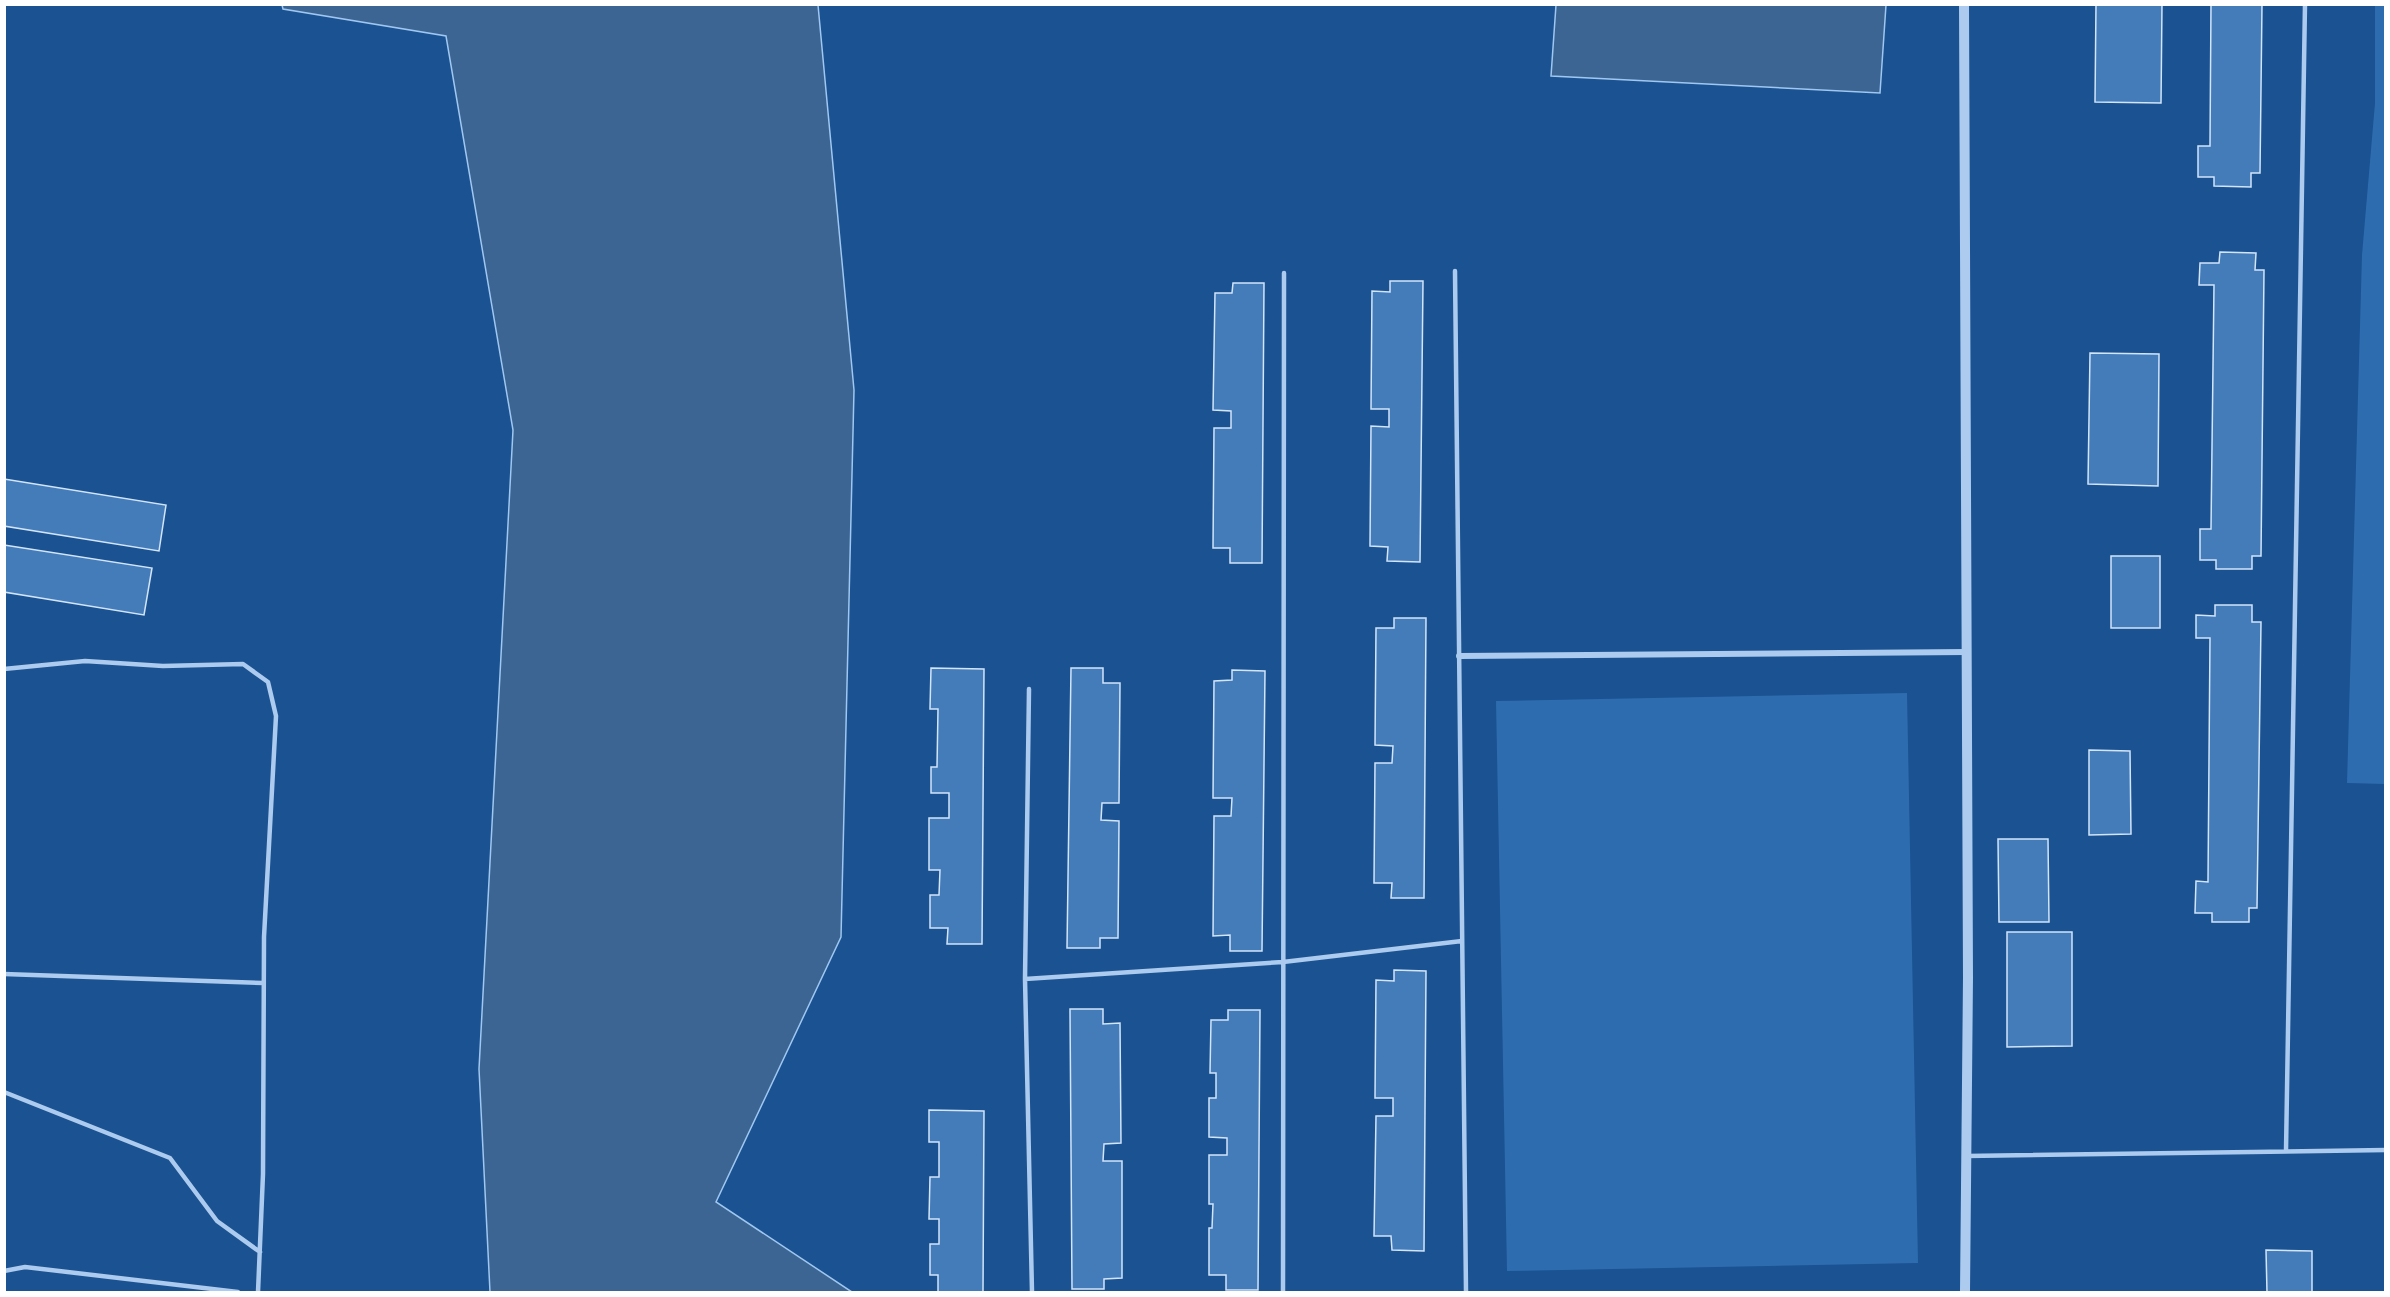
<svg xmlns="http://www.w3.org/2000/svg" width="2390" height="1297" viewBox="0 0 2390 1297" font-family="Overpass,sans-serif">
<style>
.green{fill:#2e6cb0}
.water{fill:#3d6593;stroke:#9fc7f1;stroke-width:1.5}
.building{fill:#447bb9;stroke:#d2e5fa;stroke-width:1.5}
.lines{fill:none;stroke-linecap:round;stroke-linejoin:round}
.service{stroke:#accbef;stroke-width:4.5}
.minor{stroke:#accbef;stroke-width:6}
.tertiary{stroke:#accbef;stroke-width:10}
</style>
<rect width="100%" height="100%" fill="#1b5292"/>
<!-- green -->
<path class="green" d="M2385,4L2386,784H2385L2347,783L2362,255L2375,103V5Z
M1907,693L1918,1263L1507,1271L1496,701Z"/>
<!-- water -->
<path class="water" d="M282,5H818L854,390L841,937L716,1202L852,1292H490L479,1069L513,430L446,36L283,9Z
M1556,5H1886L1880,93L1551,76Z"/>
<!-- building -->
<path class="building" d="M2096,4H2162L2161,103L2095,102Z
M2211,4H2262L2260,173H2251V187L2214,186V177H2198V146H2210Z
M2220,252L2256,253L2255,270H2264L2261,556H2252V569H2216V560H2200V529H2211L2214,285H2199L2200,263H2219Z
M1390,281H1423L1420,562L1387,561L1388,547L1370,546L1371,426L1389,427V409H1371L1372,291L1390,292Z
M1233,283H1264L1262,563H1230V548H1213L1214,428H1231V411L1213,410L1215,293H1232Z
M2090,353L2159,354L2158,486L2088,484Z
M4,479L166,505L159,551L4,526Z
M4,545L152,568L144,615L4,592Z
M2111,556H2160V628H2111Z
M2215,605H2252V622H2261L2257,908H2249V922H2212V913H2195L2196,881L2208,882L2210,638H2196V615L2215,616Z
M1394,618H1426L1424,898H1391L1392,883H1374L1375,763H1392L1393,746L1375,745L1376,628H1394Z
M931,668L984,669L982,944H947L948,928H930V895H939L940,870H929V818H949V793H931V767H937L938,709H930Z
M1071,668H1103V683H1120L1119,803H1102L1101,820L1119,821L1118,938H1100V948H1067Z
M1232,670L1265,671L1262,951H1230V935L1213,936L1214,816H1231L1232,798H1213L1214,681L1232,680Z
M2089,750L2130,751L2131,834L2089,835Z
M1998,839H2048L2049,922H1999Z
M2007,932H2072V1046L2007,1047Z
M1394,970L1426,971L1424,1251L1392,1250L1391,1236H1374L1376,1116H1393V1098H1375L1376,980L1394,981Z
M1070,1009H1103V1024L1120,1023L1121,1143L1104,1144L1103,1161H1122V1278L1104,1279V1289H1072Z
M1228,1010H1260L1258,1290H1226V1275H1209V1228H1212L1213,1204H1209V1155H1227V1138L1209,1137V1098H1216V1073H1210L1211,1020H1228Z
M929,1110L984,1111L983,1292H938V1275H930V1244H939V1219H929L930,1177H939V1142H929Z
M2266,1250L2312,1251V1292H2267Z"/>
<g class="lines">
<!-- service -->
<path class="service" d="M1455,271L1466,1292
M4,669L85,661L163,666L243,664L268,682L276,716L264,937L263,1174L258,1292
M1029,689L1025,979L1032,1292
M4,974L263,983
M1025,979L1283,962L1462,941
M4,1092L170,1158L217,1221L260,1252
M2286,1151L2305,4
M1966,1156L2386,1150
M4,1271L25,1267L238,1292
M1283,1292L1284,273"/>
<!-- minor -->
<path class="minor" d="M1459,656L1967,652"/>
<!-- tertiary -->
<path class="tertiary" d="M1964,4L1968,977L1965,1292"/>
</g>
<!-- border -->
<rect width="2390" height="1297" fill="none" stroke="#ffffff" stroke-width="12"/>
</svg>
